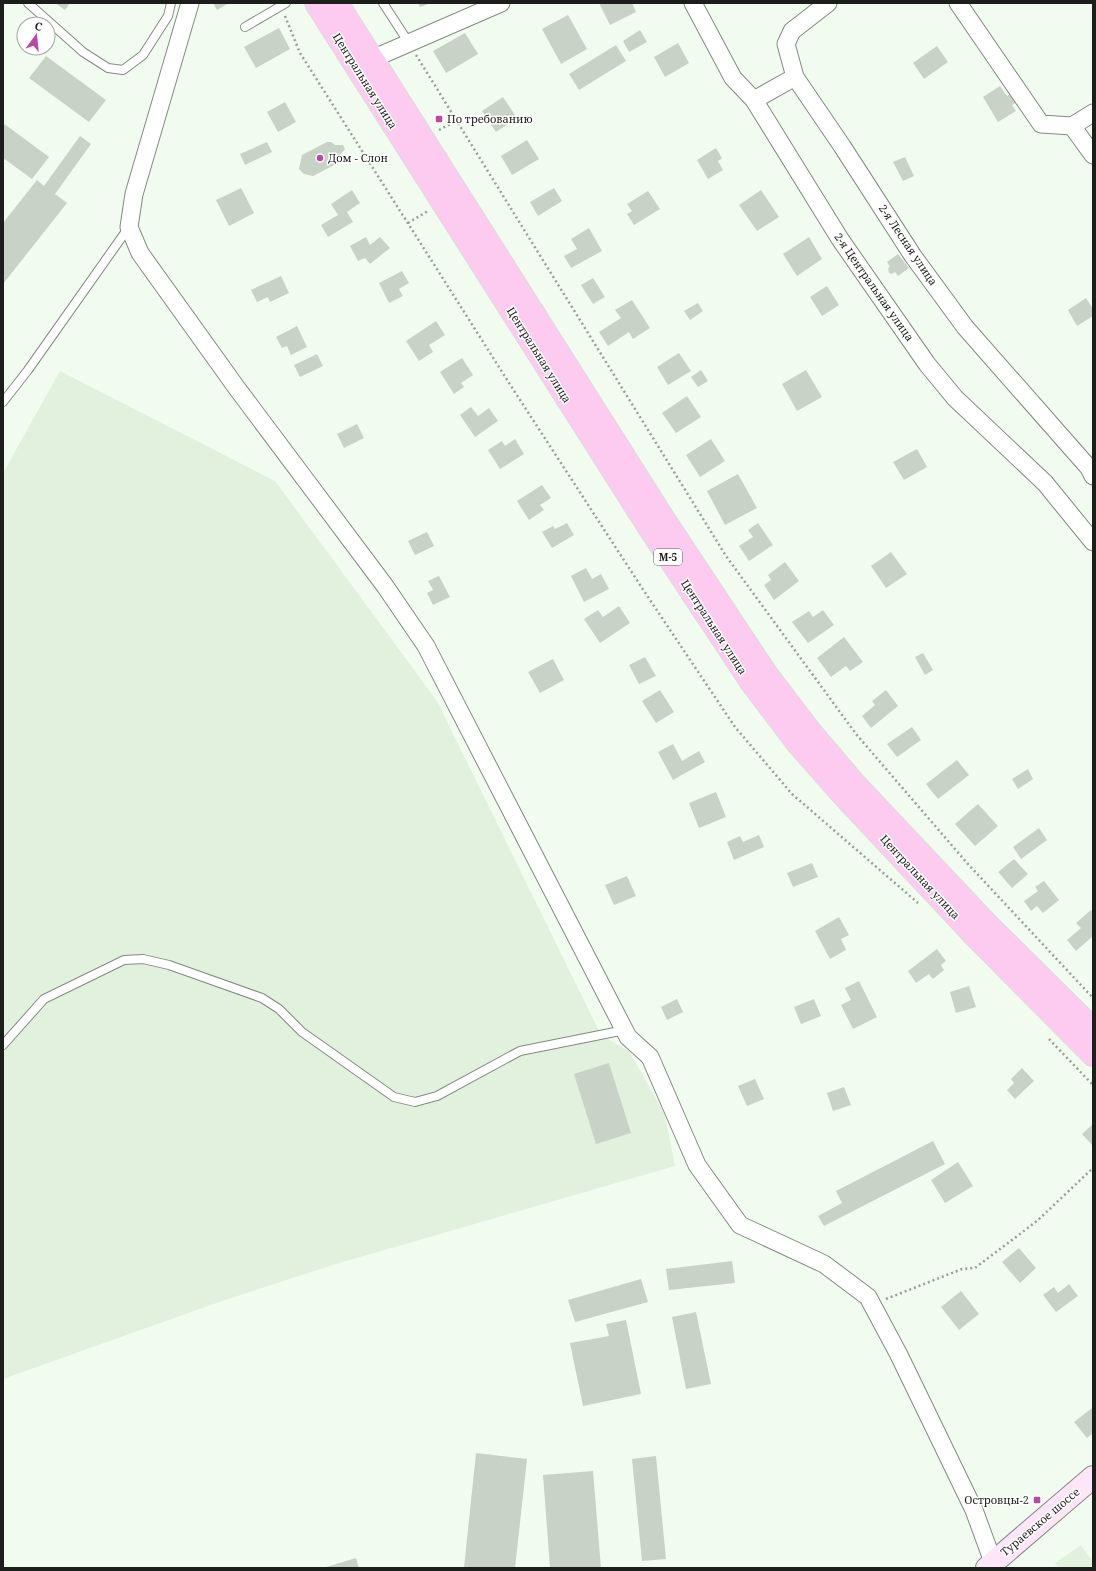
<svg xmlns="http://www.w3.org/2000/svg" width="1096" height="1571" viewBox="0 0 1096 1571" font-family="'Noto Serif',serif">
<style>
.built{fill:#e2f0de}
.building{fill:#c9d2c7}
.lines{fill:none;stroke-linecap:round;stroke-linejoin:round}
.lane-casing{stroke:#838b81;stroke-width:10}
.street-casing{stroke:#838b81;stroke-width:19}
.secondary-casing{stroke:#838b81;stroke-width:24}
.primary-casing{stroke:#dbdbda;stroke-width:24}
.path{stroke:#999f97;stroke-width:2.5;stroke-dasharray:2 3;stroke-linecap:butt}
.lane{stroke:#fff;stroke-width:8}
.street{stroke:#fff;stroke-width:17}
.secondary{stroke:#fee5f8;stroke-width:22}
.primary{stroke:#fecbf0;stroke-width:22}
.poi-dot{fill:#bb48a2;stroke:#fff;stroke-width:1.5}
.labels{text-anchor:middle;stroke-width:3;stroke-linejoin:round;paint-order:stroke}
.shield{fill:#fff;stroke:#5f625f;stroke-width:1}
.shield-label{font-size:10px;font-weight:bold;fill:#1b1e1a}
.street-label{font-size:11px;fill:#1b1e1a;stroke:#fff}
.poi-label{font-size:11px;fill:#1b1e1a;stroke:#fff;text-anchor:start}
</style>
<rect width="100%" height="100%" fill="#f2fbef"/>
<!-- built -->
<path class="built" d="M60,371L275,481L437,701L601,1035L629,1051L665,1115L675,1166L336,1264L222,1301L3,1379V473Z
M1081,1545L1093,1562V1568H1058L1055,1563Z"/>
<!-- building -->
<path class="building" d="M55,3H70L65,10Z
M213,3H229L217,10Z
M418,3H431L420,7Z
M599,3H632L636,12L610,25Z
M568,15L587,49L561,64L542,29Z
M279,28L290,49L256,68L244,47Z
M640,30L647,42L629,52L623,41Z
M465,33L478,54L446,73L433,51Z
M678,43L689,63L665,77L654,57Z
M616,45L626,61L579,90L569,74Z
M937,46L948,62L924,79L913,63Z
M46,56L106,100L89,122L29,78Z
M1000,86L1007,96L1012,93L1017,102L1012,105L1016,111L998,122L983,97Z
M503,97L517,118L496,132L482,111Z
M285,102L296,122L278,132L267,112Z
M3,123L49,157L32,179L3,158Z
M80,136L91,144L55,194L67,203L3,284V223L37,180L44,186Z
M527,140L539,159L512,175L501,156Z
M267,142L272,152L245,165L240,154Z
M327,142H331L335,145H343L345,149L340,155V160L336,164L313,176L304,174L299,169L302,155Z
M716,148L722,158L718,161L723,170L708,179L697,160Z
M905,157L914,176L903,181L893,162Z
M241,188L254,213L229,226L216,200Z
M554,188L562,201L538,216L530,202Z
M352,190L360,203L347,212L353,222L328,237L321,225L338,215L331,204Z
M761,190L779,217L757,231L739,205Z
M648,191L660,209L634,225L627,214L632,211L627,204Z
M589,228L602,251L571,268L564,256L577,249L571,239Z
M366,237L370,245L380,237L390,248L370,264L365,258L358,261L350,246Z
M809,237L822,259L797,276L783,254Z
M898,254L909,268L898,276L895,272L892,274L889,273L888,268L890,267L887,262Z
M402,271L409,283L399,289L403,296L389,303L379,283Z
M281,276L289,293L270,302L268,297L257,302L251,290Z
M593,278L605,297L593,304L581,285Z
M827,286L839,305L822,316L810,297Z
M1086,298L1093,309V316L1077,326L1068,310Z
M632,300L650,328L633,339L629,332L608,346L599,332L621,318L615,310Z
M698,303L703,311L690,320L684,311Z
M436,321L445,335L429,345L433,352L419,361L406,341Z
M297,326L307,347L291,355L287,346L282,348L276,337Z
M679,353L691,371L668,385L657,367Z
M317,354L323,366L300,377L294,365Z
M462,358L473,375L461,383L464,387L454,394L440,372Z
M701,370L708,381L698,387L691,377Z
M806,370L822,397L797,411L782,384Z
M687,396L701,417L676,433L662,413Z
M471,407L478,416L489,408L498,421L475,437L460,415Z
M357,424L364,438L344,448L337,434Z
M515,439L524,454L500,469L488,450L502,441L505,446Z
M711,439L725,461L700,477L686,455Z
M917,449L927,467L904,480L893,462Z
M738,474L757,508L725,525L707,491Z
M542,485L551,498L540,505L544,510L529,520L517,501Z
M567,523L574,535L552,548L542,532L553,526L555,529Z
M758,523L773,545L749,561L739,546L753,537L748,530Z
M427,532L434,546L415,555L408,541Z
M891,552L907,574L886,588L871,566Z
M785,562L799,581L774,600L764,585L771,580L768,575Z
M586,568L592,579L601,574L609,589L584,602L571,576Z
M439,576L450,597L433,605L427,593L433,590L428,581Z
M619,606L630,623L600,643L584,619L598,610L603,617Z
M823,610L834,625L808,643L792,622L809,611L813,617Z
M844,637L863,662L850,671L846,666L831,677L817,658Z
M923,653L933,670L925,675L915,657Z
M645,657L656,676L639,684L629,665Z
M553,659L564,680L540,693L528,672Z
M660,690L674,712L656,723L642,701Z
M886,690L898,706L871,728L862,716L875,705L872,701Z
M912,727L921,740L897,757L887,744Z
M673,744L682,761L699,751L705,762L673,780L658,752Z
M957,760L969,775L938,799L926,784Z
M1028,769L1033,779L1018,789L1012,779Z
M716,792L726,817L699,828L689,803Z
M978,804L998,826L975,846L955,824Z
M1039,828L1047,840L1021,859L1013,847Z
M759,835L764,847L734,860L727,842L740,836L743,842Z
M1014,859L1028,874L1012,888L998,872Z
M812,863L818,877L793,887L787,873Z
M627,876L636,896L614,905L605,885Z
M1044,881L1059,900L1043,913L1037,906L1031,911L1024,901L1038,891L1035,887Z
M1091,910L1093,912V936L1076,951L1067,940L1081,928L1076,923Z
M839,917L849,935L841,939L846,950L830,959L815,931Z
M937,949L946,961L941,965L944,970L933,979L929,974L916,983L908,971Z
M859,981L877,1017L853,1029L841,1005L851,1000L845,988Z
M969,986L976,1007L956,1013L950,992Z
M677,999L683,1012L667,1020L661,1007Z
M814,999L821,1016L801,1024L794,1007Z
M609,1063L631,1133L596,1144L574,1074Z
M1022,1068L1034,1081L1015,1099L1007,1090L1014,1083L1011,1079Z
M755,1079L764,1099L747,1106L738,1086Z
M844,1087L851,1105L833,1111L827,1093Z
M1093,1124V1146L1082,1134Z
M933,1141L945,1164L824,1226L818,1216L842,1203L836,1191Z
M958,1162L973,1186L945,1203L931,1180Z
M1019,1248L1036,1268L1020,1283L1002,1262Z
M732,1261L735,1283L669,1290L666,1269Z
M641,1279L648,1302L575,1322L568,1300Z
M1069,1284L1078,1296L1056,1312L1043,1295L1054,1287L1058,1293Z
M961,1291L979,1314L959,1330L941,1307Z
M696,1312L711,1384L686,1389L672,1317Z
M626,1320L641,1394L583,1406L570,1343L609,1336L606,1324Z
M1092,1408L1093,1433L1087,1438L1074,1422Z
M476,1453L527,1459L515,1568H464Z
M656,1456L666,1559L642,1561L632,1459Z
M593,1471L601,1568H550L543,1475Z
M356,1558L359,1568H323Z"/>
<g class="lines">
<!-- lane casing -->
<g class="lane-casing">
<path id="lane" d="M28,3L83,52L108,68L123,70L143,55L168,16L171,3
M383,3L409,43
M245,27L286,3
M3,402L28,370L129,227
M3,1045L44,999L124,960L143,959L169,965L262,998L279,1009L302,1032L394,1097L415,1102L437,1096L520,1051L625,1030"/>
</g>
<!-- street casing -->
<g class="street-casing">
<path id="street" d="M190,3L134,194L129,227L140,253L236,387L385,586L426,646L628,1037L650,1057L697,1165L740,1225L824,1264L868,1297L899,1355L974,1510L993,1562
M693,3L733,78L754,100L840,239L927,364L955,398L1045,483L1093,542
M828,3L792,31L786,44L795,77L842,146L913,256L965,327L1089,468L1093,476
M958,3L1041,124L1072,126L1093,155
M372,59L501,3
M754,100L795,77
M1072,126L1093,113"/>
</g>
<!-- secondary casing -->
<g class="secondary-casing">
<path id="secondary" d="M987,1568L1093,1477"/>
</g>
<!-- primary casing -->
<g class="primary-casing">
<path id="primary" d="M316,3L650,529L751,682L798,744L843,795L975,936L1093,1055
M337,3L665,521L765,672L809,730L854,783L986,923L1093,1029"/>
</g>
<!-- path -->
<path class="path" d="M285,16L300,53L511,386L642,588L735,727L792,794L918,903
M416,55L726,556L856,734L967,863L1093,998
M439,130L456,121
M408,223L428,211
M1049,1039L1093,1085
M886,1299L962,1269L975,1268L1037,1221L1093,1168"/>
<!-- lane -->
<use href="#lane" class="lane"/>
<!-- street -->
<use href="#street" class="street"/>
<!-- secondary -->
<use href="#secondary" class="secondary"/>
<!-- primary -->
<use href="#primary" class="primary"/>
</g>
<!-- markers -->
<g class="poi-dot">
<rect x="435" y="115" width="8" height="8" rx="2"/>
<circle cx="320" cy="158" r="4"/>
<rect x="1033" y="1496" width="8" height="8" rx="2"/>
</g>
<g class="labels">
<!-- shield labels -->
<rect class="shield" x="654" y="549" width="28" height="16" rx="3"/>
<g class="shield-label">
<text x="668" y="561">М-5</text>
</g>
<!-- street labels -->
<g class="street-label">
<text transform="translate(365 81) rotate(58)" y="4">Центральная улица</text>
<text transform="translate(908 245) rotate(56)" y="4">2-я Лесная улица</text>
<text transform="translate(874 287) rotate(55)" y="4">2-я Центральная улица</text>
<text transform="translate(539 355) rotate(58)" y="4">Центральная улица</text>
<text transform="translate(714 627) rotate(57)" y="4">Центральная улица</text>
<text transform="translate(920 877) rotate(47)" y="4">Центральная улица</text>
<text transform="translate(1040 1522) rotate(-40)" y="4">Тураевское шоссе</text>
</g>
<!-- poi labels -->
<g class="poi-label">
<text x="447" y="123">По требованию</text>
<text x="328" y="162">Дом - Слон</text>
<text x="1029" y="1504" text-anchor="end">Островцы-2</text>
</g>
</g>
<!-- border -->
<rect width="1096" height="1571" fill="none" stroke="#1b1e1a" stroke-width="8"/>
<!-- north arrow -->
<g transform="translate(36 36) rotate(15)"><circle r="19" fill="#ffffff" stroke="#a4a5a3"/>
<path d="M0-3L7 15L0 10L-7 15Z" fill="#bb48a2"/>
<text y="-6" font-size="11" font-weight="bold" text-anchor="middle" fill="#1b1e1a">С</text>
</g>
</svg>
